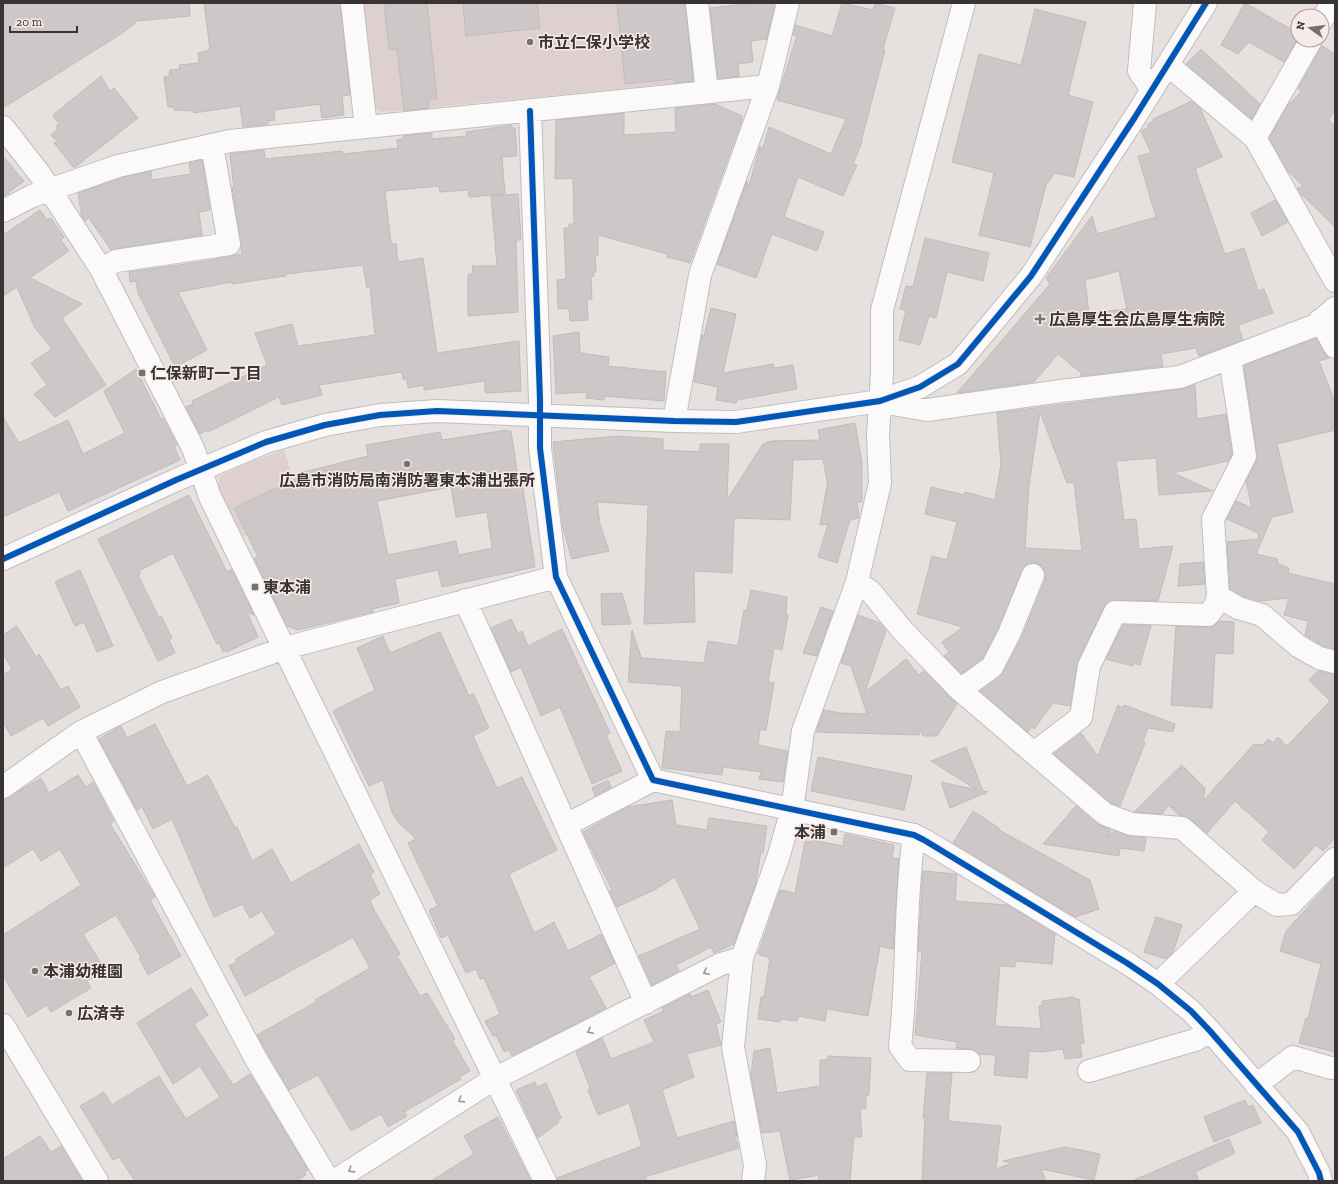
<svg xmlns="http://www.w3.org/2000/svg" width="1338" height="1184" viewBox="0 0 1338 1184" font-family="'Zilla Slab','Noto Sans JP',serif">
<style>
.built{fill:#ded0ce}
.building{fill:#cdc8c7;stroke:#c1bcbb;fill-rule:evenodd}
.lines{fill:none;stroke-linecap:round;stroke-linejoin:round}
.minor-casing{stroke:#c2bdbc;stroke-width:24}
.minor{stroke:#fbfafa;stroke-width:22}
.cycleway-casing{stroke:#f7eae8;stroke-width:8}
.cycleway{stroke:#0057b8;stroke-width:6}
.oneway{stroke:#9a9796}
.poi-dot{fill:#76706f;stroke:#f7eae8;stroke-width:1.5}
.labels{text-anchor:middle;stroke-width:3;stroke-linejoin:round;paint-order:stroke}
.poi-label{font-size:16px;font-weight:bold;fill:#393433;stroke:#f7eae8;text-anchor:start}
</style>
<rect width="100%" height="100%" fill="#e6e0de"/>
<!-- built -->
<path class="built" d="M360,3H690L699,81L382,112L372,106Z
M284,450L302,508L243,537L218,486L220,476L248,463Z"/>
<!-- building -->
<path class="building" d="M3,3H189L190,16L137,21L124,32L3,108Z
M204,3H340L350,95L342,96L344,115L322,118L320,104L274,110L275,120L268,121V124L243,127L240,106L194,113V111L174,110V107H168L164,77L169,76L170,70L180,69L179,65L199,63L198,53L210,50Z
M384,3H427L437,99H429V108L404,111L397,49L389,50Z
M463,3H537L540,28L466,36Z
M617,3H685L693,81L674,83V79L625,84Z
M755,3H773L774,8L767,39L751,41L753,62L738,64L739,76L718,79L710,8Z
M842,3L873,10L875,3L895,8L883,49L885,50L861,142H862L853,164L857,165L843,196L798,177L784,217L824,232L817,251L772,234L756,278L717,264L747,181L748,189L760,146L762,151L769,127L831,154L846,119L777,100L797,35H793L795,25L832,36Z
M1245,3L1298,33V38L1284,62L1249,42L1238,54L1221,45Z
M1035,9L1086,22L1068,95L1093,102L1074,177L1055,173L1046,185L1030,247L979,235L994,173L952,162L979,54L1021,65Z
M1322,46L1335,54V109L1329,120L1335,126V227L1299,192L1298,188L1303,186L1288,171L1269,138L1288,105L1302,91L1298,89Z
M1201,49L1260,104L1252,119L1186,64Z
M101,76L110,91L114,88L138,118L74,168L54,143L57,141L51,135L58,129L56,126L59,124L53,115Z
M1192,101L1200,108L1222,157L1195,169L1225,254L1244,248L1258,291L1264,289L1273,313L1238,325L1243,340L1199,356L1196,348L1161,354L1163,366L1081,376V373L1058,354L1034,382L957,393L1050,284L1046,278L1092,216L1097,234L1156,217L1138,156L1151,153L1141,131L1149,127L1148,124L1154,121L1153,119ZM1119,271L1127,309L1089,313L1085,280Z
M715,104L742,116V120L690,263L667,257V254L598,235V255H595L596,272H594V276L591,277L592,299H587L588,320L570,321L569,308L558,309L557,280L566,279L564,228H569V224H574L573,178L555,179L556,120L624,113V135L676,132L675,108Z
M512,125V128H515L517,156L502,157L505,194L469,197L468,190L440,192L439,186L385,191L391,244H396L398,262L423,258L437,353L519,341L521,391L487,393L485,392V381L424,390V385L408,388L407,379H403L402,372L319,385L322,395L282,405L279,397L208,432L207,430L200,434L186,407L193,404L192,401L267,365L255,333L292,324L298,346L375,335L370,287L367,288L363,265L286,274V276L232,284V282L178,292L207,350L175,367L138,293L136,281L130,282L129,272L206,261L242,254L232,187L234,189L230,154L264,150L265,159L342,151L343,154L398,148L397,140L403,139V136L432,133V139L467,136L466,132Z
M3,156L24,181L3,197Z
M202,160L210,210L199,212L202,235L111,250L89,218L85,221L82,217L78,193L121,178L151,171L152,180L191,174L189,163Z
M518,194L521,240H516L518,312L468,316V275L473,273L472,266H497L491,196Z
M1275,200L1288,222L1262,236L1251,213Z
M40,210L47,220L51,218L64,237L61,240L69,251L30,278L82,304L62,318L106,385L55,417L34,394L47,385L31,363L52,349L35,328L17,287L3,296V235Z
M925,238L989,253L983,281L947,272L936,318L929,316L920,345L899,340L906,310L900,309L906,286L913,287Z
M711,308L736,314L723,373L773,364L774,368L793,365L797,389L737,400L736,403L716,400L718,387L694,382L702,335L704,336Z
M579,332L580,353L609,357L608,366L666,372L664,401L604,396V400L586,398L587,392L556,394L553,336Z
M1316,338L1324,353L1329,358L1319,361L1335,402V430L1277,444L1293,512L1272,517L1256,554L1278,559L1277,563L1289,568L1288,573L1335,584V649L1324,646L1305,635L1308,621L1284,615L1289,598L1260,601L1243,596L1230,589L1227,542L1259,539L1258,533L1227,519L1236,501L1252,508L1246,481L1256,462L1257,454L1244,366Z
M136,369L161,419L163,418L177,445L174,446L180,460L68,511L59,492L3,517V417L19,443L68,420L83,454L125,433L104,391Z
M1195,385L1197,419L1226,414L1232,454L1228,461L1173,473L1213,491L1159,495L1156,458L1116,461L1124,520L1136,519L1139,549L1173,546L1158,601L1115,600L1108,602L1104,607L1078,661L1070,706L1053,703L1034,729L1032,726L1028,732L980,691L1003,673L1021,639L1045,580V573L1043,567L1037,563H1031L1025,565L998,629L982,659L961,674L944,656L949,652L942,642L963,627L917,614L932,556L947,560L957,522L925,514L931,487L964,495L965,492L995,500L1001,464L997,413L1181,389ZM1040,412L1067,483L1074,482L1082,551L1025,548L1029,485Z
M855,423L862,463V502H857L859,518L850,520L837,563L818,557L828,524L820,525L828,480L827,481L823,459L793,460L790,520L734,518L732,573L694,571L695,622L644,624L648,505L597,502L600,524L609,551L572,559L563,529L553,442L617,436L663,439V450L700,452V444H729L727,500L763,444L771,441L820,440L818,430Z
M507,430V432L511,431L519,483L522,482L535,567L442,587L438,570L395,579L399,603L372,609L373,612L298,630L287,626L254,558L258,557L234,508L297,478L296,474L368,456L366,445L440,432L442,440ZM451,487L456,517L487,512L492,548L459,555L456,541L388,555L377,501Z
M189,495L227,572L232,569L254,615L247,612L258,637L227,652L226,651L223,652L219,643L217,644L173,553L139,571L140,574L138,575L159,618L161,616L172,638L169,640L175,653L158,661L98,539Z
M1203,562L1205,584L1178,586L1180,564Z
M80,570L113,646L97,652L84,622L75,626L55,582Z
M751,590L787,597L786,615H788L782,650L774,648L768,682L774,683L766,730H760L758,745L788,751L783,782L759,779L761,772L723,767L722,775L662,768L666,731L680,732L682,686L628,682L632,630L642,660V658L704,663L708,641L738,646L744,610H747Z
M622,593L631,624L602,625L601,594Z
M821,607L833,611L817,656L803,653Z
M858,615L880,623L886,631L865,692L906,659L919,675L924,671L957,704L937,736H923L920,729L919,735L816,732L824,710L841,713L867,714L851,666L841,663Z
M511,619L518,633L522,631L528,646L562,629L610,733L606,735L622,771L592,784L560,707L541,716L521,667L511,672L491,628Z
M1219,621L1234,622L1233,654L1215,653L1212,708L1171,705L1176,626L1208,627L1214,626Z
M1123,625L1151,626L1140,665L1134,663L1133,666L1106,659Z
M17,626L36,657L39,654L61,690L68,686L80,707L48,726L43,718L11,736L3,722V675L12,669L3,654V635Z
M440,632L469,696L473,693L489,728L473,736L497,788L522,777L557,850L509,874L534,933L554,922L568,951L601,934L615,963L589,977L606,1008L512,1056L509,1050L504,1052L496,1035L493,1036L485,1021L500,1014L484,978L480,979L476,969L466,973L448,935L441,938L429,910L438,906L408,843L416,839L398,822L392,812L383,780L369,786L333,711L375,690L357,648L383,636L390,653Z
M1318,671L1335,674V838L1323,851L1316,845L1294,869L1262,840L1269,832L1235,801L1207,833L1190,819L1179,815L1168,805L1162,814L1134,812L1182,765L1205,788L1203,801L1254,744L1263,745L1268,739L1273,743L1278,737L1287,746L1330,701L1309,680Z
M1118,705L1123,708L1124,705L1175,724L1173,732L1148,728L1143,742L1145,743L1120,806L1111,803L1054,754L1081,733L1098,756Z
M155,724L187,786L208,775L235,828L237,827L252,861L272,849L291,883L359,844L374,872L370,875L380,894L370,900L374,910L400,954L397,956L420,996L427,993L455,1039L452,1040L470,1071L459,1077L461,1079L404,1112L407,1116L388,1127L381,1114L351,1131L318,1075L289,1090L257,1035L316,1002L315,1000L370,968L353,937L245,996L229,966L237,962L236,959L276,934L262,911L250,918L242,904L214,917L172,819L153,829L142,807L137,810L99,739L121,726L127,738Z
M966,747L983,791L988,792L984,794L985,795L983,794L950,808L941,782L977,790L931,761Z
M818,757L912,776L904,810L811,791Z
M78,775L86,787L93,782L114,821L110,824L155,897L150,900L181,956L148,975L139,958L141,957L116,915L83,934L105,970L87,981L91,988L51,1012L47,1005L28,1017L3,976V935L81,885L60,849L41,861L33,849L3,868V800L41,778L49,793Z
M608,780L611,787L595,796L592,788Z
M672,800L676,825L707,830L709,818L767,826L763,853L761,852L755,886L734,944L714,953L711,947L676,965L679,971L652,985L639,956L700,929L675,877L654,890L617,907L609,891L612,890L583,832L628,807Z
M1076,806L1097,824L1111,830L1107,837L1114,831L1130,836L1146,838L1144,851L1120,848L1119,856L1043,844Z
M973,811L999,828V830L1090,880L1099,909L1075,917L953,843Z
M845,834L894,845L892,858L899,859L893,949L880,946L868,1016L827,1009L825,1021L798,1016L797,1021L781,1019L780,1022L758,1019L761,997H764L770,958L758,954L780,890L795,893L805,841L810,842L812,840L843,846Z
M923,871L957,874L955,901L1007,905L1055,934L1052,964L1015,961V967L1000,966L995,1026L1041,1029L1039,1006L1042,1005V1001L1074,997V999H1079L1084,1043L1080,1044L1082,1057L1065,1059L1063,1049L1042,1052L1029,1051L1027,1078L994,1075L996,1055L979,1054L970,1049L956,1048L957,1042L915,1035L922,952L918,951Z
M1335,877V1052L1299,1043L1306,1018H1308L1321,964L1280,951L1286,931Z
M1156,917L1182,925L1173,952L1166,959L1144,952Z
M191,988L208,1015L194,1024L233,1085L250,1074L308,1170L304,1172L306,1175L296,1181H135L119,1157L113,1160L80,1106L104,1092L112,1105L159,1076L186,1119L220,1097L200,1066L173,1084L137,1023Z
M708,990L721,1022L716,1024L721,1045L687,1054L694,1077L662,1090L677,1138L734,1121L737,1137H735L739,1148L645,1177L647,1181H557V1178L642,1146L629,1103L598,1115L588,1090L590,1088L576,1052L602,1038L611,1059L654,1042L644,1020L664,1011L662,1008L690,994L691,997Z
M770,1048L777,1093L820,1086V1060H827L828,1056L871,1058L869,1095H866V1109H860L862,1137H854L850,1181H818L819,1175L790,1180L780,1131L762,1133L751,1075L754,1051Z
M927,1073H952L948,1121L1001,1126L996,1169L1012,1163L1003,1161L1065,1147L1100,1154L1094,1180L1041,1169L1046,1181H922L925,1118H923Z
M535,1082L537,1087L546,1083L561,1118L558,1120L559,1122L538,1138L516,1090Z
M1245,1100L1248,1107L1253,1105L1261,1123L1214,1142L1204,1117Z
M498,1117L531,1181H431L474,1154L464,1136Z
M40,1136L51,1152L61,1146L82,1181H3V1159Z
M1229,1139L1235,1153L1195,1172L1199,1181H1132Z"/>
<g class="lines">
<!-- minor casing -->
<g class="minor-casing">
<path id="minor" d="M352,3L366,127
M697,3L707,92
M1145,3L1139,71L1152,90
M1322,20L1332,3
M1168,65L1255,138L1335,281
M530,111L540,400V448L556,577L653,780L914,835L924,840L1127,963L1158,984L1191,1011L1210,1031L1298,1132L1319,1173L1321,1181
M3,127L39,173L101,269L193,448L210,497L545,1181
M1255,138L1311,40
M3,211L32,196L118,166L230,141L768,86
M101,269L116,261L229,244L212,145
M1320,320L1335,347
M1230,358L1245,456L1213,519L1218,596L1238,608L1262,615L1298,646L1319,658L1335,662
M881,402L927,410L1061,391L1180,377L1316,325L1335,308
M674,421L700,275L768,86L788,3
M3,559L176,480L266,442L325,425L380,415L437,411L674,421L736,422L880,401L920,387L958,364L1031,276L1135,117L1206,3
M857,582L871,592L903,631L960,690L1105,814L1131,824L1182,828L1254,891L1158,984
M465,600L646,1003
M960,690L992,667L1009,634L1033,575
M81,732L256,1059L329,1181
M1034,753L1081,717L1089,666L1115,612L1208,615L1215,606L1218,596
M3,787L81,732L162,692L285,648L556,577
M566,825L653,780
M914,835C904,905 908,976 900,1046L910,1060L969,1061
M1254,891L1277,905L1291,904L1335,859
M3,1025L97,1181
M1089,1071L1195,1040L1210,1031
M1256,1085L1293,1057L1331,1068
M334,1181L494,1079L721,964L742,958
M753,1181L755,1165L733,1047L742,958L778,858L792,810L803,731L857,582L880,483L878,434L882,373V310L964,3"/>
</g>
<!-- minor -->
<use href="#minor" class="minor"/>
<!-- cycleway casing -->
<g class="cycleway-casing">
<path id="cycleway" d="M530,111L540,400V448L556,577L653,780L914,835L924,840L1127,963L1158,984L1191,1011L1210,1031L1298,1132L1319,1173L1321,1181
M3,559L176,480L266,442L325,425L380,415L437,411L674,421L736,422L880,401L920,387L958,364L1031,276L1135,117L1206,3"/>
</g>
<!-- cycleway -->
<use href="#cycleway" class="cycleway"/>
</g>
<!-- one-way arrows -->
<defs><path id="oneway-chevron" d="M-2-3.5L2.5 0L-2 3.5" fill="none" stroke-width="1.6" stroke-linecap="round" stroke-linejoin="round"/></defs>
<g class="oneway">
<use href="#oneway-chevron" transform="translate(706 972) rotate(153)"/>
<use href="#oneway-chevron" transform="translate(590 1031) rotate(153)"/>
<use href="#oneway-chevron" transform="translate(461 1100) rotate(148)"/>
<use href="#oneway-chevron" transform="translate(351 1170) rotate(148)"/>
</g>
<!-- markers -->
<g class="poi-dot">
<circle cx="530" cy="42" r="4"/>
<path d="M1038 313h4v4h4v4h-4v4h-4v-4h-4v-4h4z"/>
<rect x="138" y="369" width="8" height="8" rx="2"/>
<circle cx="407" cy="464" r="4"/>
<rect x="251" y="583" width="8" height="8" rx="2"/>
<rect x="830" y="828" width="8" height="8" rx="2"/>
<circle cx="35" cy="971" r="4"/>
<circle cx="69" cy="1013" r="4"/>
</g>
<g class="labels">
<!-- poi labels -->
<g class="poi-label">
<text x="538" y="48">市立仁保小学校</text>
<text x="1049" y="325">広島厚生会広島厚生病院</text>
<text x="150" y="379">仁保新町一丁目</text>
<text x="407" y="486" text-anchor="middle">広島市消防局南消防署東本浦出張所</text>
<text x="263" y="593">東本浦</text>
<text x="826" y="838" text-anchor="end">本浦</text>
<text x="43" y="977">本浦幼稚園</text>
<text x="77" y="1019">広済寺</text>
</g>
</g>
<!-- border -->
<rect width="1338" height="1184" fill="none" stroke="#393433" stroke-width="8"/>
<!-- north arrow -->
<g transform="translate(1310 28) rotate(284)"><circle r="19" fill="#f7eae8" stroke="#aba1a0"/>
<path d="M0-3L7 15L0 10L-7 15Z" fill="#76706f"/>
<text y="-6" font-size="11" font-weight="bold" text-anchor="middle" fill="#393433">N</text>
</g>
<!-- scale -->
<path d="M10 26v6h67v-6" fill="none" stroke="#393433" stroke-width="2"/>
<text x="16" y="26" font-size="12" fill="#393433" stroke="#f7eae8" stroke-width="3" paint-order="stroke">20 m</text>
</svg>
